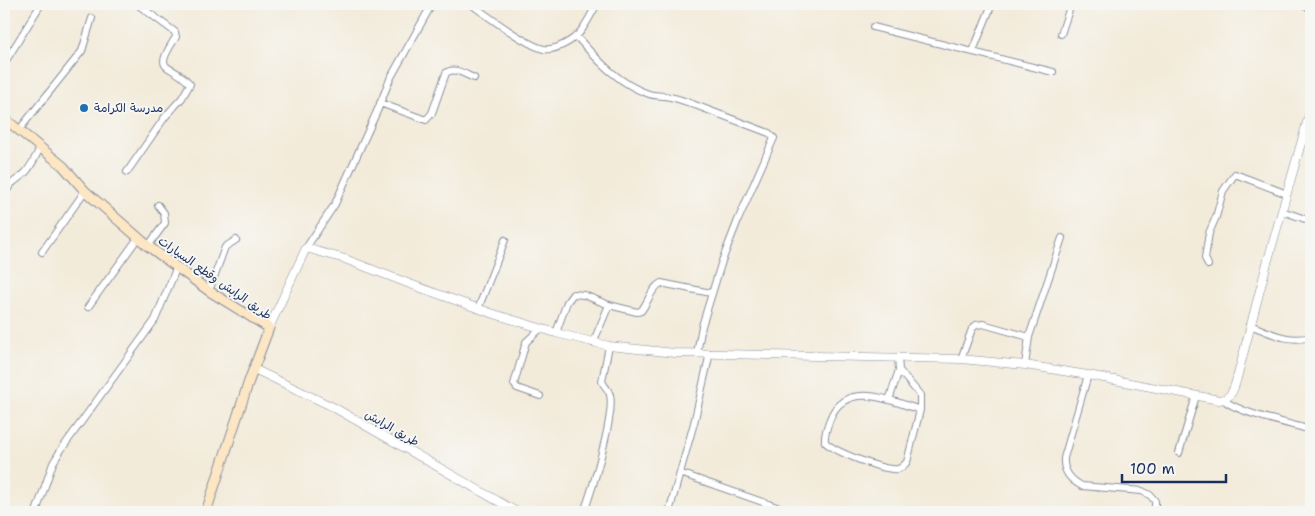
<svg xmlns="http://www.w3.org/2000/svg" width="1315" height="516" viewBox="0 0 1315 516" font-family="'Shantell Sans','Playpen Sans Arabic',sans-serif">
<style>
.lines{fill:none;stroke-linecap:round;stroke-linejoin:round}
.minor-casing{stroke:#878d9c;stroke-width:8}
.tertiary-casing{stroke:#878d9c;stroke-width:9}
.secondary-casing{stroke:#878d9c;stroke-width:11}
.minor{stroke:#fff;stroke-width:6}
.tertiary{stroke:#fff;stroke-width:8}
.secondary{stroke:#fce6c4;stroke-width:9}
.poi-dot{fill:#1f6fb2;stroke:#f6f6f2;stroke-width:2}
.labels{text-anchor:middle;stroke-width:4;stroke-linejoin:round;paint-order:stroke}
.poi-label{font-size:12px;fill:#1b2f5e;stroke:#f6f6f2;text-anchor:start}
.street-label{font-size:12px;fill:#1b2f5e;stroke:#f6f6f2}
</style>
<rect width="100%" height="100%" fill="#f6f6f2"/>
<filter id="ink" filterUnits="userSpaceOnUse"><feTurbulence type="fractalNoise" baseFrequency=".02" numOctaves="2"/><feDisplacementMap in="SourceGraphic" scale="10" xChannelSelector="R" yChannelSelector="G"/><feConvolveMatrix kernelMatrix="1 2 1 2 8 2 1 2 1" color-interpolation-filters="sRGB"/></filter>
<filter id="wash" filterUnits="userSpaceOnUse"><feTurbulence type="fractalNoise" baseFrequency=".0096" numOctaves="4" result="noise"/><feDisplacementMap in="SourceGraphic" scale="20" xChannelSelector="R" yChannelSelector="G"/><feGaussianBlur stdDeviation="1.12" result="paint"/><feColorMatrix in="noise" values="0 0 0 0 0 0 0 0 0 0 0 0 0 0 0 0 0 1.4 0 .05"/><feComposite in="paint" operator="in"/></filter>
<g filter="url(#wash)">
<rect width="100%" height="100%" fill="#f3ebda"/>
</g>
<g filter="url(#ink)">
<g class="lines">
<!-- minor casing -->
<g class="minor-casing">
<path id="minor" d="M471,4C486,15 527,46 544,49C556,51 574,40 581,31C587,23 592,13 597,4
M1298,4L1311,8
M873,27L1053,72
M1061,34L1071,4
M576,36C597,59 618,84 649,94C654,96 659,95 664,96C672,97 679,99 687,102L769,133L774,138L738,220L722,261L702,326L697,353
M973,51L992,4
M4,64L41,4
M380,103L426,120L432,113L446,73C454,66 466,75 474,78
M19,130L82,51L92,18
M127,172L165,117L182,98L190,84C170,61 151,75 176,37L175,32L137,4
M4,196C12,179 15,183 26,172C32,165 36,156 40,148
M1282,211L1311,221
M148,246L165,223L164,213L158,205
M306,248L335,204L378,109L390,79L432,4
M42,252L85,191
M1208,265L1205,258L1209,233L1216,217L1223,191L1235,174L1287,194
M209,291L225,247L236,240
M88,307L138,238
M478,309L505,240
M1250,325C1271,333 1288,343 1311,337
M540,329L526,342L514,384L517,388L540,396
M556,333L567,302L573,294L584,295L609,305L637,312L641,311C648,303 651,288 661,283L711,293
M593,343L609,305
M898,357L899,370L920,395V410L907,462C904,465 902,468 898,469C884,471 835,452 825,442C824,434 827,427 830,419C845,379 892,401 920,410
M961,359L972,329L976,325L983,324L1029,337L1062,238
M1025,365L1029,337
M1088,375L1064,458C1063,471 1070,480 1082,486L1142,491L1150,495L1155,501V512
M889,400L899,370
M1224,400C1238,413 1291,424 1311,430
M1179,453L1196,396
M680,473L791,512
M36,512L53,463L61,450L155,320L176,269
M584,512C592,490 615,415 610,395C609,389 604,387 602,381L609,346
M669,512L694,423L710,353"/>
</g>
<!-- tertiary casing -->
<g class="tertiary-casing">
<path id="tertiary" d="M269,328L306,248L345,259L410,284L491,313L556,333L609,346L675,353L961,359L1025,365L1088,375L1219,400C1232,399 1234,388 1237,378L1266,267L1311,108
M254,369L333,407L517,512"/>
</g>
<!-- secondary casing -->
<g class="secondary-casing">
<path id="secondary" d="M4,118L63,166L85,191L148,246L209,291L269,328L249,381L206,512"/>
</g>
<!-- minor -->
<use href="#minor" class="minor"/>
<!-- tertiary -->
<use href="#tertiary" class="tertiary"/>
<!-- secondary -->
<use href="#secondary" class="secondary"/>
</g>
</g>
<!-- markers -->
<circle class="poi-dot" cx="84" cy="108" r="5"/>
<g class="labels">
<!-- poi labels -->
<g class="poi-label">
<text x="94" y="112">مدرسة الكرامة</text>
</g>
<!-- street labels -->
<g class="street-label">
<text transform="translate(215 278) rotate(35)" y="4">طريق الرابش وقطع السيارات</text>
<text transform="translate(392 428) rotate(30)" y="4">طريق الرابش</text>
</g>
</g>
<!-- margin -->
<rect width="1315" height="516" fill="none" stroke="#f6f6f2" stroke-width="20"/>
<!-- scale -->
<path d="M1122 474v8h104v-8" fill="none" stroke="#1b2f5e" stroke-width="2.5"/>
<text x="1130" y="474" font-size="15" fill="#1b2f5e" stroke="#f6f6f2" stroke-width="4" paint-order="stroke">100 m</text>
</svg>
